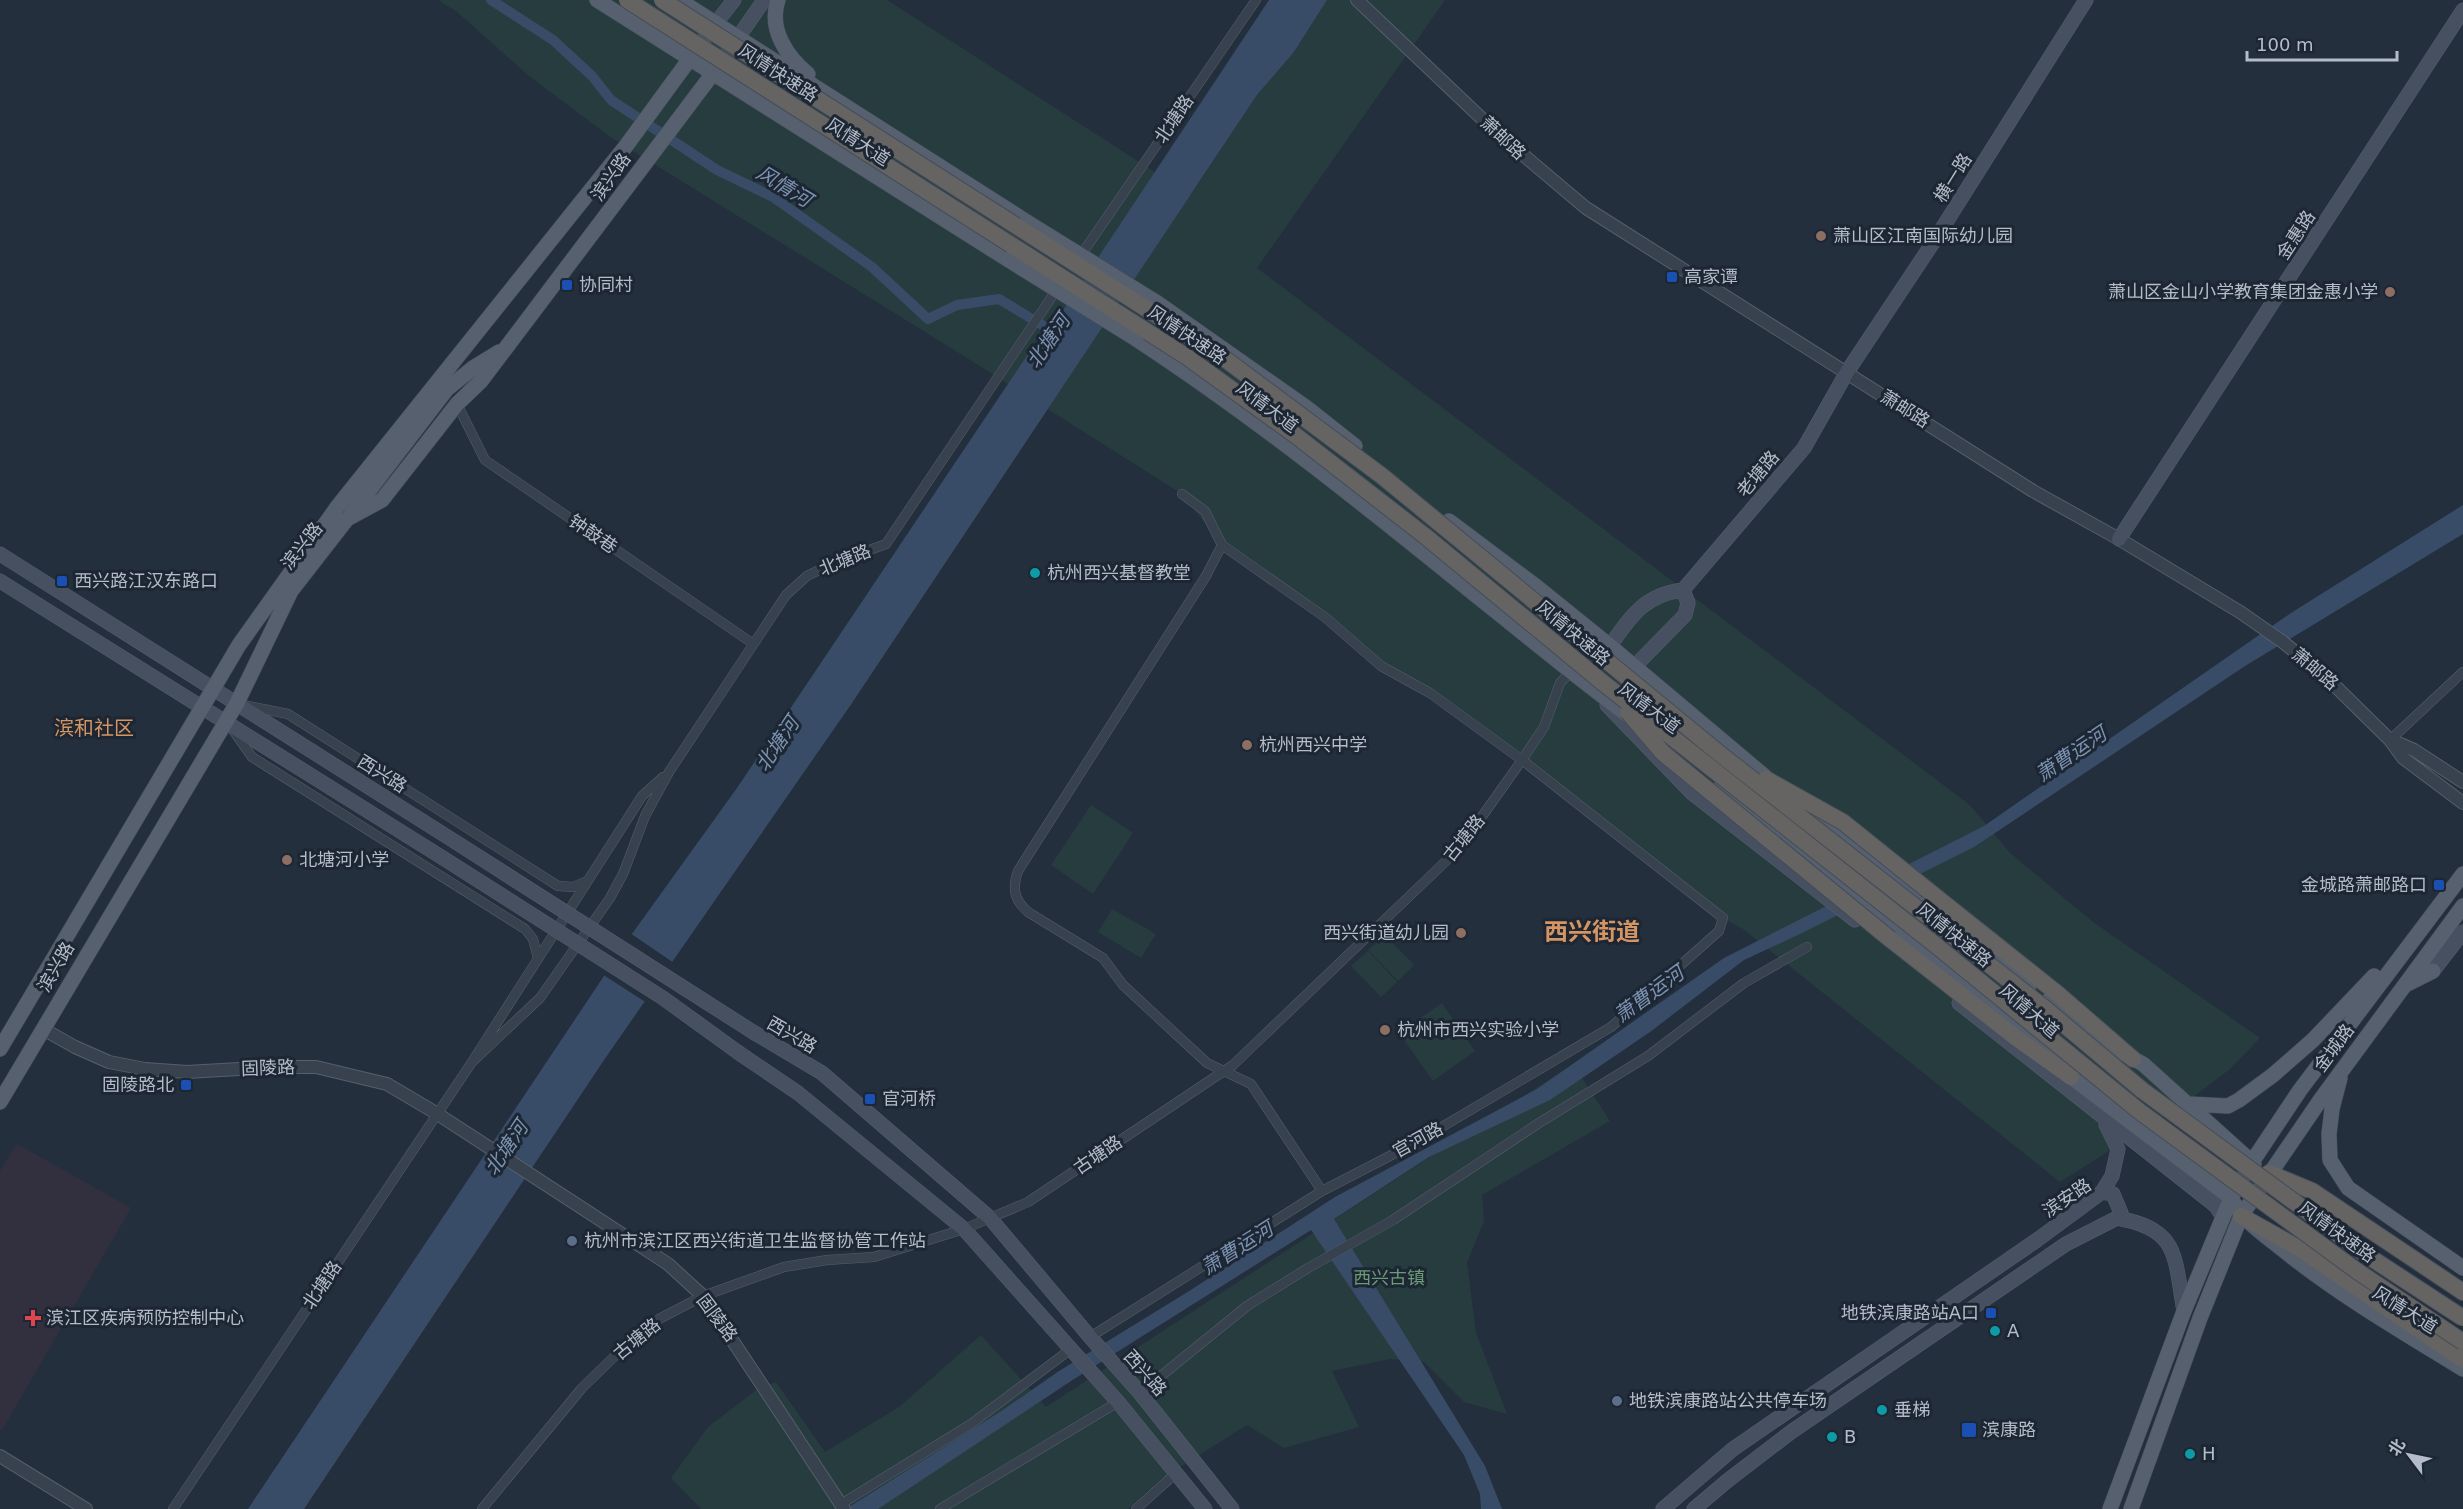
<svg xmlns="http://www.w3.org/2000/svg" width="2463" height="1509" viewBox="0 0 2463 1509" font-family="'DejaVu Sans','Noto Sans SC',sans-serif">
<style>
.medical{fill:#32303f}
.green{fill:#263c3f}
.water{fill:#394c67}
.pier{fill:#242f3e}
.lines{fill:none;stroke-linecap:round;stroke-linejoin:round}
.canal{stroke:#394c67;stroke-width:10}
.minor-casing{stroke:#565f6c;stroke-width:10}
.tertiary-casing{stroke:#565f6c;stroke-width:14}
.secondary-casing{stroke:#565f6c;stroke-width:15}
.primary-casing{stroke:#414a57;stroke-width:16}
.trunk-casing{stroke:#434c59;stroke-width:18}
.minor{stroke:#38414e;stroke-width:9}
.tertiary{stroke:#38414e;stroke-width:12}
.secondary{stroke:#465061;stroke-width:14}
.primary{stroke:#56606e;stroke-width:15}
.trunk{stroke:#656462;stroke-width:16}
.secondary-bridge-casing{stroke:#565f6c;stroke-width:15;stroke-linecap:butt}
.primary-bridge-casing{stroke:#414a57;stroke-width:16;stroke-linecap:butt}
.trunk-bridge-casing{stroke:#434c59;stroke-width:18;stroke-linecap:butt}
.secondary-bridge{stroke:#465061;stroke-width:14}
.primary-bridge{stroke:#56606e;stroke-width:15}
.trunk-bridge{stroke:#656462;stroke-width:16}
.education-dot{fill:#8d6e63;stroke:#1d2633;stroke-width:2}
.transit-dot{fill:#1a4fb4;stroke:#1d2633;stroke-width:2}
.culture-dot{fill:#0f9aa8;stroke:#1d2633;stroke-width:2}
.service-dot{fill:#5c6f8a;stroke:#1d2633;stroke-width:2}
.health-dot{fill:#e0444e;stroke:#1d2633;stroke-width:2}
.labels{text-anchor:middle;stroke-width:6;stroke-linejoin:round;paint-order:stroke}
.street-label{font-size:18px;fill:#b4bcc9;stroke:#1d2633}
.poi-label{font-size:18px;fill:#b4bcc9;stroke:#1d2633;text-anchor:start}
.park-label{font-size:18px;fill:#6b9a76;stroke:#1d2633}
.water-label{font-size:20px;font-style:italic;fill:#7c92b1;stroke:#1d2633}
.neighbourhood-label{font-size:20px;fill:#d59563;stroke:#1d2633}
.district-label{font-size:24px;font-weight:bold;fill:#d59563;stroke:#1d2633}
</style>
<rect width="100%" height="100%" fill="#242f3e"/>
<!-- medical -->
<path class="medical" d="M17,1144L131,1208L2,1430L0,1429V1171Z"/>
<!-- green -->
<path class="green" d="M438,0H887L1191,195L1257,95L1294,52L1327,0H1445L1257,268L1970,805L2009,852L2093,922L2260,1038L2230,1069L2188,1101L2060,1182L1743,929L1723,918L1430,693L1381,666L1326,618L1222,545L1182,494L975,363L609,136L529,76L456,11Z
M1091,805L1133,833L1093,894L1051,865Z
M1112,909L1156,934L1141,958L1098,932Z
M1385,935L1414,965L1398,981L1368,950Z
M1368,951L1397,982L1381,997L1351,966Z
M1442,1003L1475,1051L1433,1081L1399,1033Z
M1573,1064L1610,1121L1482,1195L1484,1221L1467,1263L1476,1333L1507,1414L1464,1402L1424,1362L1390,1359L1332,1371L1359,1427L1284,1448L1247,1425L1161,1479L1128,1509H701L671,1478L708,1427L755,1391L776,1382L825,1452L899,1407L981,1335L1046,1407Z"/>
<!-- water -->
<path class="water" d="M1269,0H1327L1294,52L1257,95L852,703L604,1060L304,1509H248L634,931L737,788L1026,357L1046,336Z
M2463,505V534L2245,666L1974,847L1802,933L1744,960L1650,1032L1550,1100L1429,1157L1334,1219L1485,1466L1502,1509H1481L1480,1494L1464,1455L1311,1230L1071,1381L878,1509H846L1003,1410L1059,1371L1186,1293L1335,1197L1537,1089L1724,958L1984,826L2291,613Z"/>
<!-- pier -->
<path class="pier" d="M630,933L674,963L647,1003L602,974Z"/>
<g class="lines">
<!-- canal -->
<path class="canal" d="M491,0L553,40L592,76L611,100L717,170L773,197L872,267L928,319L957,305L999,299L1062,337"/>
<!-- minor casing -->
<g class="minor-casing">
<path id="minor" d="M1079,258L1256,0
M457,404L485,460L752,643
M1182,494L1205,511L1222,545L1206,576L1018,871C1012,888 1014,900 1028,912L1103,958L1123,985L1207,1063L1251,1084L1322,1191
M243,705L288,714L558,886L573,887L587,881
M233,730L252,757L525,929L533,939L538,958
M2390,740L2463,672
M472,1062L540,998L610,898L623,874L645,816L669,772L786,595L807,576L831,564L886,544L1059,286
M1090,1337L1322,1191L1413,1144L1611,1027L1719,931L1723,918L1522,760L1430,693L1381,666L1326,618L1222,545
M1140,1393L1247,1306L1308,1268L1393,1220L1539,1123L1648,1056L1744,983L1807,947
M841,1504L971,1424L1071,1349
M173,1509L472,1062L642,796L663,777
M482,1509L582,1388L618,1353L659,1319L703,1296L784,1267L827,1260L874,1257L964,1229L1028,1202L1233,1065L1445,862L1471,832L1522,760L1544,727L1560,683L1590,651L1596,649
M940,1509L1118,1402
M1136,1509L1176,1473"/>
</g>
<!-- tertiary casing -->
<g class="tertiary-casing">
<path id="tertiary" d="M1357,0L1496,132L1586,208L2033,491L2119,539L2240,612L2283,642L2330,681L2390,740L2403,758L2463,803
M2391,740L2414,750L2463,782
M43,1029L75,1047L109,1062L145,1069L187,1072L273,1067H316L387,1084L436,1113L668,1264L703,1296L844,1509
M0,1456L86,1509"/>
</g>
<!-- secondary casing -->
<g class="secondary-casing">
<path id="secondary" d="M716,23L734,0
M717,68L764,0
M2119,539L2463,10
M0,554L454,841
M0,581L443,858
M1683,590L1804,448L1847,372L1938,235L2086,0
M1610,646C1631,616 1644,595 1683,590L1688,603L1685,615L1634,667
M1607,705L1692,793L1855,920
M2433,971L2463,932
M1959,1003L2216,1206L2222,1216
M753,1032L822,1073L990,1218L1090,1337L1140,1393L1232,1509
M739,1053L798,1093L964,1229L1118,1402L1205,1509
M2117,1218C2180,1229 2174,1257 2184,1311
M1663,1509L1733,1449L2037,1240L2102,1192L2112,1176L2118,1149L2106,1125
M1694,1509L1727,1481L1791,1432L2066,1244L2117,1218L2121,1213L2113,1194L2102,1192"/>
</g>
<!-- primary casing -->
<g class="primary-casing">
<path id="primary" d="M597,0L1007,259
M679,0L1027,222
M778,0C768,29 787,57 808,74
M1156,302L1307,408L1355,446
M1136,339C1255,417 1367,507 1478,597C1531,639 1582,682 1636,721
M351,514L447,389L473,368L499,352
M1449,521L1537,587L1610,646L1775,785
M1719,789L1938,963L2022,1026L2071,1077L2231,1198C2244,1222 2261,1232 2282,1249C2339,1295 2401,1331 2463,1369
M1804,807L2029,986
M2407,984L2433,971
M2048,1001L2093,1037L2143,1064L2254,1164
M0,1049L239,645L338,506L626,146L716,23
M2340,1078L2332,1109L2329,1134L2330,1160L2348,1188L2463,1268
M0,1102L237,703L291,591L347,519L382,500L457,404L481,381L714,72
M2189,1104L2228,1106L2239,1100L2273,1075L2313,1040L2374,976
M2110,1509L2184,1311L2231,1198L2252,1162L2300,1090L2463,874
M2131,1509L2200,1318L2241,1216L2321,1099L2463,906"/>
</g>
<!-- trunk casing -->
<g class="trunk-casing">
<path id="trunk" d="M1940,900L2058,994L2133,1059
M1890,939L2015,1037L2071,1077
M2269,1173L2312,1191L2463,1292
M2241,1216L2300,1249L2463,1360"/>
</g>
<!-- minor -->
<use href="#minor" class="minor"/>
<!-- tertiary -->
<use href="#tertiary" class="tertiary"/>
<!-- secondary -->
<use href="#secondary" class="secondary"/>
<!-- primary -->
<use href="#primary" class="primary"/>
<!-- trunk -->
<use href="#trunk" class="trunk"/>
<!-- secondary-bridge casing -->
<g class="secondary-bridge-casing">
<path id="secondary-bridge" d="M454,841L753,1032
M443,858L663,998L739,1053"/>
</g>
<!-- primary-bridge casing -->
<g class="primary-bridge-casing">
<path id="primary-bridge" d="M1027,222L1156,302
M1007,259L1136,339"/>
</g>
<!-- trunk-bridge casing -->
<g class="trunk-bridge-casing">
<path id="trunk-bridge" d="M627,0L1187,357L1295,435L1425,536L1602,682L1933,943L2139,1111L2357,1271L2463,1342
M662,0L1225,359L1382,476L1720,754L2042,1006L2142,1090L2368,1256L2463,1318
M1628,712L1663,753L1890,939
M1766,779L1843,822L1940,900"/>
</g>
<!-- secondary-bridge -->
<use href="#secondary-bridge" class="secondary-bridge"/>
<!-- primary-bridge -->
<use href="#primary-bridge" class="primary-bridge"/>
<!-- trunk-bridge -->
<use href="#trunk-bridge" class="trunk-bridge"/>
</g>
<!-- markers -->
<g class="education-dot">
<circle cx="1821" cy="236" r="6"/>
<circle cx="2390" cy="292" r="6"/>
<circle cx="1247" cy="745" r="6"/>
<circle cx="287" cy="860" r="6"/>
<circle cx="1461" cy="933" r="6"/>
<circle cx="1385" cy="1030" r="6"/>
</g>
<g class="transit-dot">
<rect x="1666" y="271" width="12" height="12" rx="3"/>
<rect x="561" y="279" width="12" height="12" rx="3"/>
<rect x="56" y="575" width="12" height="12" rx="3"/>
<rect x="2433" y="879" width="12" height="12" rx="3"/>
<rect x="180" y="1079" width="12" height="12" rx="3"/>
<rect x="864" y="1093" width="12" height="12" rx="3"/>
<rect x="1985" y="1307" width="12" height="12" rx="3"/>
<rect x="1961" y="1422" width="16" height="16" rx="3"/>
</g>
<g class="culture-dot">
<circle cx="1035" cy="573" r="6"/>
<circle cx="1995" cy="1331" r="6"/>
<circle cx="1882" cy="1410" r="6"/>
<circle cx="1832" cy="1437" r="6"/>
<circle cx="2190" cy="1454" r="6"/>
</g>
<g class="service-dot">
<circle cx="572" cy="1241" r="6"/>
<circle cx="1617" cy="1401" r="6"/>
</g>
<path class="health-dot" d="M30 1309h6v6h6v6h-6v6h-6v-6h-6v-6h6z"/>
<g class="labels">
<!-- street labels -->
<g class="street-label">
<text transform="translate(778 73) rotate(33)" y="6">风情快速路</text>
<text transform="translate(1174 119) rotate(-56)" y="6">北塘路</text>
<text transform="translate(1503 138) rotate(43)" y="6">萧邮路</text>
<text transform="translate(858 142) rotate(33)" y="6">风情大道</text>
<text transform="translate(611 177) rotate(-55)" y="6">滨兴路</text>
<text transform="translate(1953 178) rotate(-58)" y="6">横一路</text>
<text transform="translate(2296 235) rotate(-57)" y="6">金惠路</text>
<text transform="translate(1187 335) rotate(34)" y="6">风情快速路</text>
<text transform="translate(1267 407) rotate(37)" y="6">风情大道</text>
<text transform="translate(1905 409) rotate(32)" y="6">萧邮路</text>
<text transform="translate(1758 474) rotate(-50)" y="6">老塘路</text>
<text transform="translate(593 534) rotate(34)" y="6">钟鼓巷</text>
<text transform="translate(302 546) rotate(-52)" y="6">滨兴路</text>
<text transform="translate(845 560) rotate(-22)" y="6">北塘路</text>
<text transform="translate(1573 633) rotate(40)" y="6">风情快速路</text>
<text transform="translate(2315 669) rotate(40)" y="6">萧邮路</text>
<text transform="translate(1649 708) rotate(37)" y="6">风情大道</text>
<text transform="translate(382 774) rotate(32)" y="6">西兴路</text>
<text transform="translate(1464 838) rotate(-51)" y="6">古塘路</text>
<text transform="translate(1954 935) rotate(39)" y="6">风情快速路</text>
<text transform="translate(56 967) rotate(-60)" y="6">滨兴路</text>
<text transform="translate(2029 1011) rotate(41)" y="6">风情大道</text>
<text transform="translate(792 1035) rotate(30)" y="6">西兴路</text>
<text transform="translate(2334 1048) rotate(-54)" y="6">金城路</text>
<text transform="translate(268 1068) rotate(-2)" y="6">固陵路</text>
<text transform="translate(1418 1140) rotate(-29)" y="6">官河路</text>
<text transform="translate(1098 1155) rotate(-34)" y="6">古塘路</text>
<text transform="translate(2067 1198) rotate(-34)" y="6">滨安路</text>
<text transform="translate(2337 1232) rotate(36)" y="6">风情快速路</text>
<text transform="translate(322 1285) rotate(-56)" y="6">北塘路</text>
<text transform="translate(2405 1310) rotate(32)" y="6">风情大道</text>
<text transform="translate(717 1318) rotate(53)" y="6">固陵路</text>
<text transform="translate(637 1339) rotate(-39)" y="6">古塘路</text>
<text transform="translate(1145 1373) rotate(49)" y="6">西兴路</text>
</g>
<!-- poi labels -->
<g class="poi-label">
<text x="1833" y="242">萧山区江南国际幼儿园</text>
<text x="1684" y="283">高家谭</text>
<text x="579" y="291">协同村</text>
<text x="2378" y="298" text-anchor="end">萧山区金山小学教育集团金惠小学</text>
<text x="1047" y="579">杭州西兴基督教堂</text>
<text x="74" y="587">西兴路江汉东路口</text>
<text x="1259" y="751">杭州西兴中学</text>
<text x="299" y="866">北塘河小学</text>
<text x="2427" y="891" text-anchor="end">金城路萧邮路口</text>
<text x="1449" y="939" text-anchor="end">西兴街道幼儿园</text>
<text x="1397" y="1036">杭州市西兴实验小学</text>
<text x="174" y="1091" text-anchor="end">固陵路北</text>
<text x="882" y="1105">官河桥</text>
<text x="584" y="1247">杭州市滨江区西兴街道卫生监督协管工作站</text>
<text x="1979" y="1319" text-anchor="end">地铁滨康路站A口</text>
<text x="46" y="1324">滨江区疾病预防控制中心</text>
<text x="2007" y="1337">A</text>
<text x="1629" y="1407">地铁滨康路站公共停车场</text>
<text x="1894" y="1416">垂梯</text>
<text x="1982" y="1436">滨康路</text>
<text x="1844" y="1443">B</text>
<text x="2202" y="1460">H</text>
</g>
<!-- park labels -->
<g class="park-label">
<text x="1389" y="1284">西兴古镇</text>
</g>
<!-- water labels -->
<g class="water-label">
<text transform="translate(784 186) rotate(31)" y="7">风情河</text>
<text transform="translate(1048 341) rotate(-56)" y="7">北塘河</text>
<text transform="translate(777 744) rotate(-56)" y="7">北塘河</text>
<text transform="translate(2071 754) rotate(-34)" y="7">萧曹运河</text>
<text transform="translate(1649 994) rotate(-36)" y="7">萧曹运河</text>
<text transform="translate(506 1148) rotate(-56)" y="7">北塘河</text>
<text transform="translate(1237 1248) rotate(-32)" y="7">萧曹运河</text>
</g>
<!-- neighbourhood labels -->
<g class="neighbourhood-label">
<text x="94" y="735">滨和社区</text>
</g>
<!-- district labels -->
<g class="district-label">
<text x="1592" y="940">西兴街道</text>
</g>
</g>
<!-- north arrow -->
<g transform="translate(2409 1455) rotate(302)" stroke="#1d2633" stroke-width="4.5" paint-order="stroke">
<path d="M0-4.5L10 22L0 15L-10 22Z" fill="#b4bcc9"/>
<text y="-9" font-size="16" font-weight="bold" text-anchor="middle" fill="#b4bcc9">北</text>
</g>
<!-- scale -->
<path d="M2247 51v9h150v-9" fill="none" stroke="#b4bcc9" stroke-width="3"/>
<text x="2256" y="51" font-size="18" fill="#b4bcc9" stroke="#1d2633" stroke-width="4.5" paint-order="stroke">100 m</text>
</svg>
